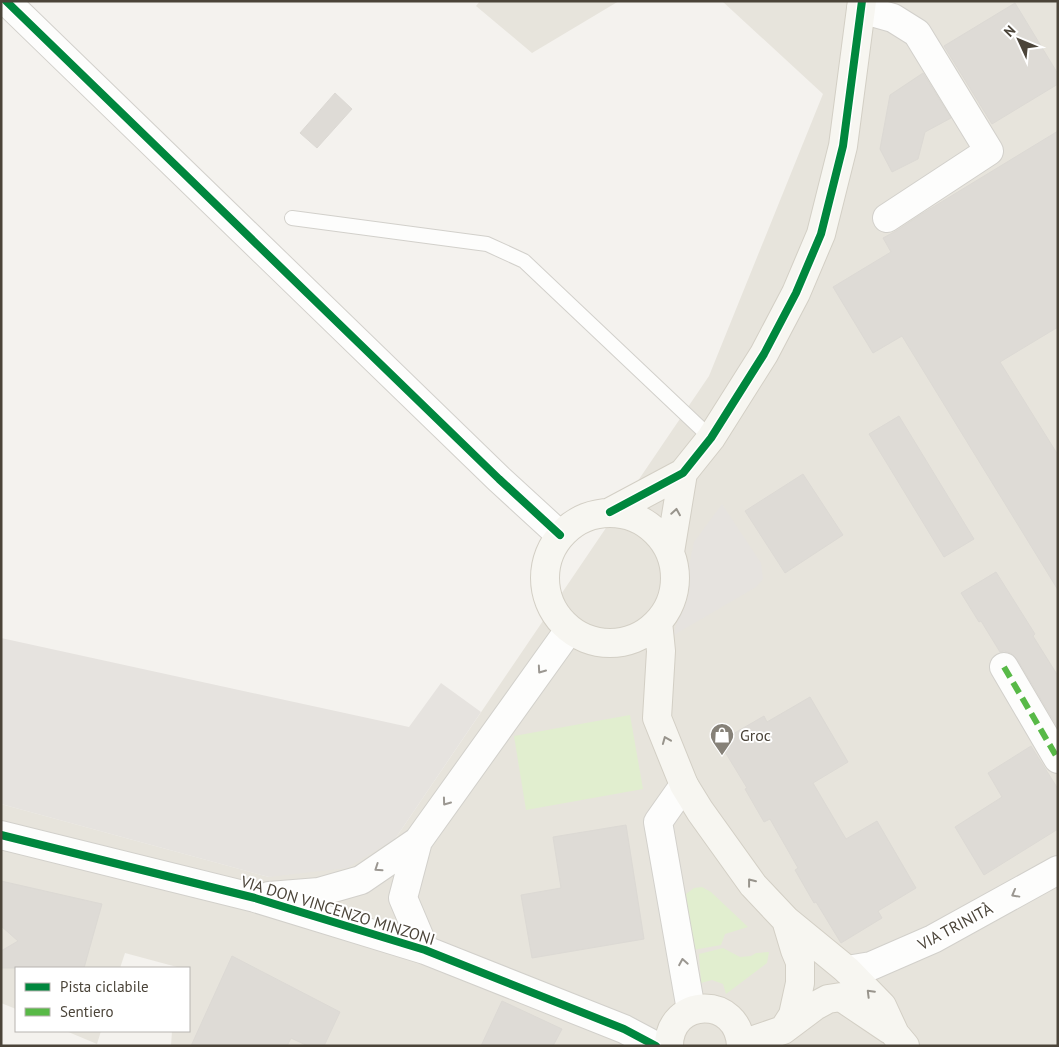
<svg xmlns="http://www.w3.org/2000/svg" width="1059" height="1047" viewBox="0 0 1059 1047" font-family="'PT Sans',sans-serif">
<style>
.residential{fill:#e7e4dc}
.green{fill:#e1eecf}
.parking{fill:#e6e3df}
.building{fill:#dedbd6;stroke:#dcd9d4}
.lines{fill:none;stroke-linecap:round;stroke-linejoin:round}
.lane-casing{stroke:#d2d0cb;stroke-width:16}
.street-casing{stroke:#d2d0cb;stroke-width:30}
.secondary-casing{stroke:#d3cfc5;stroke-width:30}
.lane{stroke:#fdfdfc;stroke-width:14}
.street{stroke:#fdfdfc;stroke-width:28}
.secondary{stroke:#f7f6f1;stroke-width:28}
.quiet{stroke:#58b947;stroke-width:6;stroke-dasharray:12 6;stroke-linecap:butt}
.cycleway-casing{stroke:#fff;stroke-width:11}
.cycleway{stroke:#00873e;stroke-width:8}
.oneway{stroke:#98948c}
.oneway2{stroke:#9b9791}
.labels{text-anchor:middle;stroke-width:4;stroke-linejoin:round;paint-order:stroke}
.poi-label{font-size:16px;fill:#4b4439;stroke:#fff;text-anchor:start}
.street-label{font-size:16px;fill:#4b4439;stroke:#fff}
</style>
<rect width="100%" height="100%" fill="#f4f2ee"/>
<!-- residential -->
<path class="residential" d="M480,1H619L532,53L476,6Z
M722,1H1058V1046H171L172,1031H189V968H177V967L125,953L120,968H16V1009L1,1003V804L269,877L395,839L709,376L823,94Z
M66,1031H101L97,1044Z"/>
<!-- green -->
<path class="green" d="M630,715L643,789L526,810L514,736Z
M702,887L711,892L748,927L725,934L721,945L693,950L686,894L694,888Z
M723,948L740,957L751,956L756,953L769,952L767,963L726,994L723,984L712,980L701,983L699,954Z"/>
<!-- parking -->
<path class="parking" d="M722,504L761,563L763,579L756,587L674,635L694,542Z
M1,638L409,727L441,683L481,712L395,839L347,868L269,877L1,804Z"/>
<!-- building -->
<path class="building" d="M1015,3L1058,74V84L992,124L944,46Z
M923,73L951,118L925,132L918,159L892,172L880,149L890,95Z
M335,93L352,109L317,148L300,133Z
M1058,131V327L1000,362L1058,455V590L902,336L873,353L833,287L891,252L883,238L896,231L920,215Z
M899,416L974,539L944,557L869,434Z
M803,474L843,535L785,573L745,511Z
M996,572L1035,634L1033,636L1058,676V728L1017,659L1011,653L1004,651L1000,652L981,621L979,622L961,593Z
M810,697L848,762L813,783L846,839L877,821L916,888L878,911L882,918L841,943L816,902L814,903L795,870L798,868L770,819L764,822L745,789L747,788L719,742L764,716L767,722Z
M1031,746L1058,789V829L984,875L955,827L1002,797L988,773Z
M626,825L644,939L532,958L521,895L561,888L553,837Z
M1,881L102,904L84,968H1V951L18,941L1,926Z
M232,956L340,1012L324,1046H308L291,1038L287,1046H191Z
M502,1001L562,1029L553,1046H481Z"/>
<g class="lines">
<!-- lane casing -->
<g class="lane-casing">
<path id="lane" d="M292,218L487,244L524,261L711,438"/>
</g>
<!-- street casing -->
<g class="street-casing">
<path id="street" d="M6,1L499,479L560,535
M861,9L893,18L917,33L989,151L887,218
M1004,667L1058,759
M684,785L658,822L691,1010
M1,835L255,898L425,950L624,1029L656,1046
M269,896L319,892L361,880L418,841
M425,950L403,898L418,841L569,630
M847,970L871,966L933,939L1058,870"/>
</g>
<!-- secondary casing -->
<g class="secondary-casing">
<path id="secondary" d="M610,512L683,473L711,438L764,354L796,293L821,234L843,146L862,1
M545 578a65 65 0 1 1 130 0a65 65 0 1 1-130 0Z
M670,552L683,473
M658,622L661,651L657,718L684,785L700,811L753,885L786,920L847,970L882,1006L895,1034L905,1046
M784,1029L793,1015L800,983V962L795,950L786,920
M742,1044L783,1030L815,1006L828,999L841,997L890,1030
M669,1046C669,997 739,995 741,1046"/>
</g>
<!-- lane -->
<use href="#lane" class="lane"/>
<!-- street -->
<use href="#street" class="street"/>
<!-- secondary -->
<use href="#secondary" class="secondary"/>
<!-- quiet -->
<path class="quiet" d="M1004,667L1058,759"/>
<!-- cycleway casing -->
<g class="cycleway-casing">
<path id="cycleway" d="M6,1L499,479L560,535
M610,512L683,473L711,438L764,354L796,293L821,234L843,146L862,1
M1,835L255,898L425,950L624,1029L656,1046"/>
</g>
<!-- cycleway -->
<use href="#cycleway" class="cycleway"/>
</g>
<!-- one-way arrows -->
<defs><path id="oneway-chevron" d="M-2-3.5L2.5 0L-2 3.5" fill="none" stroke-width="1.6" stroke-linecap="round" stroke-linejoin="round" transform="scale(1.25)"/></defs>
<g class="oneway">
<use href="#oneway-chevron" transform="translate(676 512) rotate(-81)"/>
<use href="#oneway-chevron" transform="translate(666 740) rotate(-112)"/>
<use href="#oneway-chevron" transform="translate(751 882) rotate(-128)"/>
<use href="#oneway-chevron" transform="translate(870 993) rotate(-135)"/>
</g>
<g class="oneway2">
<use href="#oneway-chevron" transform="translate(541 670) rotate(125)"/>
<use href="#oneway-chevron" transform="translate(446 802) rotate(126)"/>
<use href="#oneway-chevron" transform="translate(378 868) rotate(146)"/>
<use href="#oneway-chevron" transform="translate(1015 894) rotate(151)"/>
<use href="#oneway-chevron" transform="translate(683 962) rotate(-100)"/>
</g>
<!-- icons -->
<defs>
<g id="shop-pin" transform="scale(1.25)"><path d="M0 17L-7.5 6A9.5 9.5 0 1 1 7.5 6Z" fill="#868178" stroke="#fff"/><path d="M-5-2.5h2.3a2.7 3.5 0 0 1 5.4 0H5L5.5 6h-11ZM-1.5-2.5h3a1.5 2.3 0 0 0-3 0Z" fill="#fff"/></g>
</defs>
<g fill-rule="evenodd">
<use href="#shop-pin" x="722" y="735"/>
</g>
<g class="labels">
<!-- poi labels -->
<g class="poi-label">
<text x="740" y="741">Groc</text>
</g>
<!-- street labels -->
<g class="street-label">
<text transform="translate(338 910) rotate(17)" y="6">VIA DON VINCENZO MINZONI</text>
<text transform="translate(955 926) rotate(-28)" y="6">VIA TRINITÀ</text>
</g>
</g>
<!-- border -->
<rect width="1059" height="1047" fill="none" stroke="#4b4439" stroke-width="5"/>
<!-- legend -->
<rect x="15" y="967" width="175" height="65" fill="#ffffff" stroke="#b7b4b0"/>
<rect x="25" y="983" width="25" height="8" fill="#00873e" stroke="#b7b4b0"/>
<text x="60" y="992" font-size="15" fill="#4b4439">Pista ciclabile</text>
<rect x="25" y="1008" width="25" height="8" fill="#58b947" stroke="#b7b4b0"/>
<text x="60" y="1017" font-size="15" fill="#4b4439">Sentiero</text>
<!-- north arrow -->
<g transform="translate(1019 40) rotate(314)" stroke="#ffffff" stroke-width="4" paint-order="stroke">
<path d="M0-4L9 19L0 12L-9 19Z" fill="#4b4439"/>
<text y="-8" font-size="14" font-weight="bold" text-anchor="middle" fill="#4b4439">N</text>
</g>
</svg>
